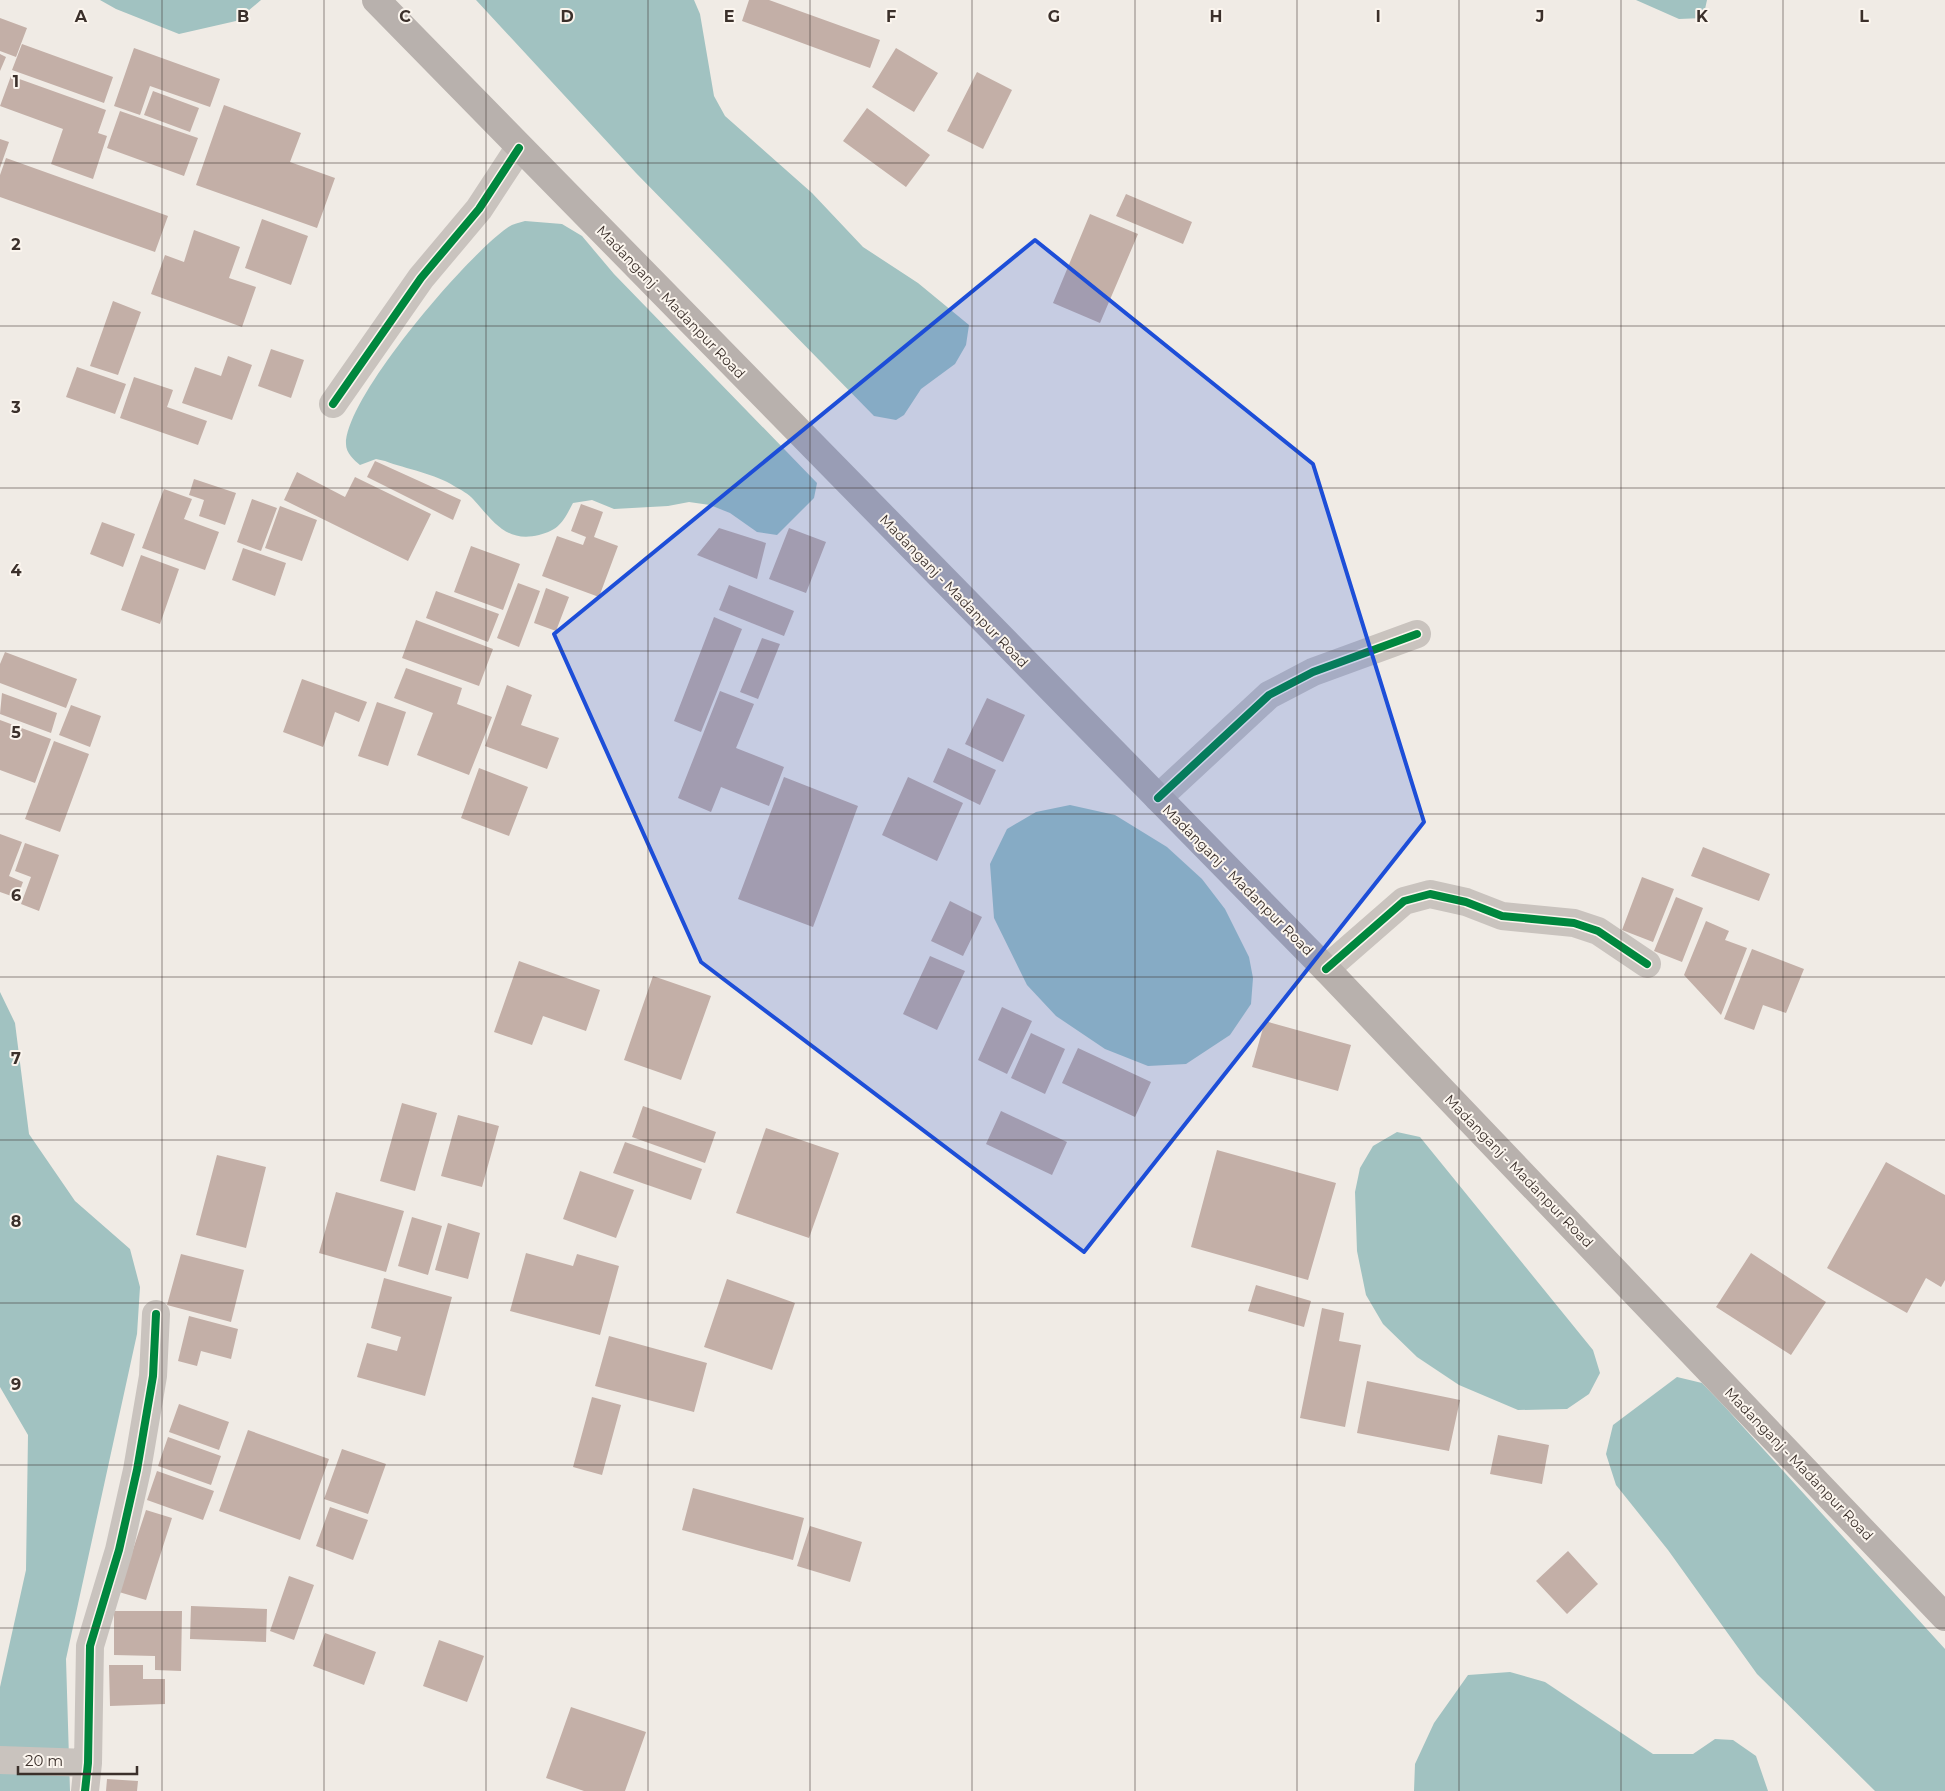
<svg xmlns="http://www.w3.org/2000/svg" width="1945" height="1791" viewBox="0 0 1945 1791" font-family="Montserrat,sans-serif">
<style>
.water{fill:#a1c2c1}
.building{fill:#c3afa7}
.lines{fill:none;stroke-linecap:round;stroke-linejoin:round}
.minor{stroke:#c9c3be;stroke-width:28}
.primary{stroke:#b8b1ad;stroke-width:28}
.cycleway-casing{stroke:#fbf5ee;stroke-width:11}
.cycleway{stroke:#00873e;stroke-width:8}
.marked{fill:#1d4ed8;fill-opacity:0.2;stroke:#1d4ed8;stroke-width:4;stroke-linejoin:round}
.grid{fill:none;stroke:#3b302b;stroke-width:1;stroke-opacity:0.55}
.labels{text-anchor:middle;stroke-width:4;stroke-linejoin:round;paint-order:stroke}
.street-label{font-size:14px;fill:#3b302b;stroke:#fbf5ee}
.grid-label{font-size:16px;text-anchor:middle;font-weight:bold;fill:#3b302b;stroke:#fbf5ee;stroke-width:4;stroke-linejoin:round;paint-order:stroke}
</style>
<rect width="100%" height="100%" fill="#f0ebe5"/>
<!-- water -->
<path class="water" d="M100,0H261L236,21L179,34L116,9Z
M476,0H694L700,14L714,96L725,116L812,193L863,247L918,283L969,325L966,345L955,364L921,389L904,415L896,420L874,416L636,173Z
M1636,0H1707L1703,18L1679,19Z
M525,221L562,224L582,236L614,274L817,483L814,498L777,535L757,532L730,513L710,505L689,502L668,506L614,509L592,500L573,503C564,520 560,530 539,535C506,543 493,521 473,499C469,494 461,490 454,486C436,474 406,469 385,461L376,459L360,465C354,460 346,453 346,444C346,396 467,256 507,228C512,224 519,223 525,221Z
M1070,805L1115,815L1167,847L1202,879L1225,909L1249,957L1253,978L1251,1004L1230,1035L1186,1064L1148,1066L1105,1049L1056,1016L1027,985L994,918L990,864L1007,829L1036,812Z
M0,992L15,1023L29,1134L75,1201L130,1249L140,1287L137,1334L66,1659L70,1791H0V1687L26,1570L28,1435L0,1387Z
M1397,1132L1420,1137L1593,1350L1600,1373L1589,1394L1567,1409L1518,1410L1459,1385L1417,1357L1383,1324L1366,1295L1357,1251L1355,1192L1360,1168L1373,1146Z
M1677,1377L1702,1383L1725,1407L1945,1649V1791H1875L1757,1674L1668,1550L1616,1485L1606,1454L1613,1425Z
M1510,1672L1545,1682L1653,1754H1693L1715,1739L1733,1740L1756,1756L1768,1791H1414L1415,1764L1434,1723L1468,1675Z"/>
<!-- building -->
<path class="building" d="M749,0H769L880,40L870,68L742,21Z
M0,18L27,28L16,57L0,51Z
M22,44L113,77L104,103L12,70Z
M134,48L220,79L210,107L150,86L140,115L114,106Z
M896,48L938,73L914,112L872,87Z
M0,54L6,57L0,71Z
M977,72L1012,90L983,149L947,131Z
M11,76L106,110L98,133L107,136L93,179L51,164L63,129L0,106Z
M153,91L199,108L190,132L144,115Z
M224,105L301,133L290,162L335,178L317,228L196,185Z
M867,108L930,155L906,187L843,141Z
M120,111L198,138L184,176L107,148Z
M0,139L9,142L0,168Z
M6,158L168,216L155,252L0,197V175Z
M1126,194L1192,222L1183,244L1116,216Z
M1090,214L1138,234L1100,323L1053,303Z
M262,219L308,236L291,285L245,268Z
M194,230L240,247L229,278L256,287L242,327L151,294L165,255L184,262Z
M113,301L141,312L118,375L90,366Z
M271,349L304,360L291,398L258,386Z
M228,356L252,365L232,420L182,403L195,367L221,376Z
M77,367L126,384L115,414L66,397Z
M134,377L173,390L167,407L207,421L198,445L120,418Z
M375,461L461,500L453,520L367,477Z
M297,472L345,497L355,477L431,514L408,561L284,500Z
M194,479L236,493L225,525L199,516L204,500L189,495Z
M164,489L192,499L184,519L219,532L205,570L142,548Z
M252,499L277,508L261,551L237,542Z
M581,504L603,512L594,537L618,546L599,597L542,576L557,536L583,545L586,537L571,531Z
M280,506L317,520L302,561L265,548Z
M102,522L135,534L123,567L90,554Z
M719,528L766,543L757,579L697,555Z
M789,528L826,542L806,593L769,579Z
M471,546L520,564L503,610L454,592Z
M243,548L286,563L275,596L232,580Z
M141,555L179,569L160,624L121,610Z
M518,583L540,591L519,647L497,638Z
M729,585L794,611L784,636L719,610Z
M546,588L569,597L556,631L534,623Z
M436,591L499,614L488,642L426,618Z
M714,617L742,629L701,732L674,721Z
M416,620L493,649L479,686L402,658Z
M762,638L780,644L758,699L740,692Z
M5,652L77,679L66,708L0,683V664Z
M406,668L462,688L457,704L492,717L469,775L417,755L433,713L394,698Z
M302,679L367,702L359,722L335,712L323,747L283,732Z
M507,685L532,695L521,725L559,738L547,769L485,746Z
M720,691L754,704L736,748L784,767L769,806L721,787L711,812L678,798Z
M2,693L57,713L51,733L0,714Z
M987,698L1025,715L1003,762L965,744Z
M377,702L406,712L388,766L358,756Z
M71,705L101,716L90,747L59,735Z
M0,720L51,739L35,783L0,770Z
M54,741L89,754L60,832L25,819Z
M948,748L996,770L980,805L933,782Z
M479,768L528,787L509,836L461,818Z
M784,777L858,806L813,927L738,899Z
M908,777L963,803L937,861L882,835Z
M0,834L22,842L9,876L23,882L17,898L0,892Z
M25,843L59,855L39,911L21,904L31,877L15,871Z
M1703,847L1770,874L1759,901L1691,876Z
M1642,877L1674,889L1653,942L1622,930Z
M1676,897L1703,908L1682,962L1654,951Z
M950,901L982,917L963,956L931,941Z
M1706,921L1729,931L1725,940L1747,948L1721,1015L1684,975Z
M1752,949L1804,969L1786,1013L1763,1005L1754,1030L1724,1019Z
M930,956L965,971L937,1030L903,1014Z
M519,961L600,990L586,1031L543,1016L532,1045L494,1032Z
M653,976L711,996L681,1080L624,1060Z
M1002,1007L1032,1021L1007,1074L978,1060Z
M1265,1021L1351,1045L1338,1091L1252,1067Z
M1031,1033L1065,1049L1045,1094L1011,1078Z
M1078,1048L1151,1082L1135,1117L1062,1083Z
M402,1103L437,1113L415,1191L380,1181Z
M643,1106L716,1132L705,1163L632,1137Z
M1001,1111L1067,1142L1052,1175L986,1144Z
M458,1115L499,1126L482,1187L441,1176Z
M766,1128L839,1153L809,1238L736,1213Z
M625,1142L702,1169L691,1200L613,1173Z
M1217,1150L1336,1183L1308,1280L1191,1247Z
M217,1155L266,1167L246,1248L196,1235Z
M1886,1162L1945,1195V1280L1941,1287L1926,1278L1907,1313L1827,1268Z
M580,1171L634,1190L616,1238L563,1219Z
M336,1192L404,1211L386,1272L319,1253Z
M412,1217L442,1226L428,1275L398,1266Z
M448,1223L480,1233L468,1279L435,1270Z
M526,1253L573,1266L577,1254L619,1266L600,1335L510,1311Z
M1751,1253L1826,1302L1791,1355L1716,1307Z
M181,1254L244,1270L231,1322L167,1305Z
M384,1278L452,1297L425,1396L357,1377L367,1343L397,1351L401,1337L371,1328Z
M727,1279L795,1303L772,1370L704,1347Z
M1256,1285L1311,1301L1304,1327L1248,1311Z
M1322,1308L1344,1313L1339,1341L1361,1345L1345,1427L1300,1418Z
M189,1316L238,1329L231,1359L201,1351L197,1366L178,1361Z
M609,1336L707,1363L694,1412L595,1386Z
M1367,1381L1460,1400L1449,1451L1357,1433Z
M592,1397L621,1405L602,1475L573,1467Z
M179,1404L229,1422L219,1450L169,1432Z
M248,1430L329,1459L300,1540L219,1511Z
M1498,1435L1549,1445L1542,1484L1490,1474Z
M168,1437L221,1456L211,1485L158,1466Z
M342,1449L386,1464L368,1514L324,1499Z
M157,1471L214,1491L203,1520L147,1500Z
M693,1488L804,1518L793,1560L682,1530Z
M330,1507L368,1520L353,1560L316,1546Z
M146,1510L172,1518L146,1600L119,1592Z
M810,1526L862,1542L850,1582L797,1566Z
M1568,1551L1598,1584L1567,1614L1536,1581Z
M289,1576L314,1585L294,1640L270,1631Z
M191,1606L267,1609L266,1642L190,1639Z
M114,1611H182L181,1671L155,1670V1656L114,1655Z
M325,1633L376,1652L364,1685L313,1666Z
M439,1640L484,1656L467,1702L423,1686Z
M109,1665H143V1679H165V1704L110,1706Z
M571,1707L646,1732L625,1791H584L546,1778Z
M107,1779L138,1781L137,1791H106Z"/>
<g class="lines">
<!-- minor -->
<path class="minor" d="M333,404L421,278L479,209L519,148
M1158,798L1269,695L1313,672L1417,634
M1326,969L1404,901L1430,894L1466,902L1502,916L1574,923L1598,931L1647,964
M0,1760L88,1763
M85,1791L88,1763L90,1646L119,1550L137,1470L153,1376L156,1314"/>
<!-- primary -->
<path class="primary" d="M376,0L1326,969L1945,1617"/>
<!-- cycleway casing -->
<g class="cycleway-casing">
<path id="cycleway" d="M333,404L421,278L479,209L519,148
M1158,798L1269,695L1313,672L1417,634
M1326,969L1404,901L1430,894L1466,902L1502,916L1574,923L1598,931L1647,964
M85,1791L88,1763L90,1646L119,1550L137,1470L153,1376L156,1314"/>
</g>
<!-- cycleway -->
<use href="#cycleway" class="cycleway"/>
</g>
<!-- marked area -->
<path class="marked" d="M1035,240L1313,464L1424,822L1084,1252L701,962L554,634Z"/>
<!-- grid -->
<path class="grid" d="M162,0V1791M324,0V1791M486,0V1791M648,0V1791M810,0V1791M972,0V1791M1135,0V1791M1297,0V1791M1459,0V1791M1621,0V1791M1783,0V1791M0,163H1945M0,326H1945M0,488H1945M0,651H1945M0,814H1945M0,977H1945M0,1140H1945M0,1303H1945M0,1465H1945M0,1628H1945"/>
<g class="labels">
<!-- street labels -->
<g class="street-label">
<text transform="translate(671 302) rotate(46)" y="5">Madanganj - Madanpur Road</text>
<text transform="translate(954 591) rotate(46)" y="5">Madanganj - Madanpur Road</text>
<text transform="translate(1238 880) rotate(45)" y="5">Madanganj - Madanpur Road</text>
<text transform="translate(1519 1171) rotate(46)" y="5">Madanganj - Madanpur Road</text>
<text transform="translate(1799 1464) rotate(46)" y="5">Madanganj - Madanpur Road</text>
</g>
</g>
<g class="grid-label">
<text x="81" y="22">A</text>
<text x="243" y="22">B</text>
<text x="405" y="22">C</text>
<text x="567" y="22">D</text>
<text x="729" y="22">E</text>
<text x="891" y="22">F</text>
<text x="1054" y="22">G</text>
<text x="1216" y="22">H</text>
<text x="1378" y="22">I</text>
<text x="1540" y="22">J</text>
<text x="1702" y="22">K</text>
<text x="1864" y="22">L</text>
<text x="16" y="87">1</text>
<text x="16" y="250">2</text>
<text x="16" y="413">3</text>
<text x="16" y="576">4</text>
<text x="16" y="738">5</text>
<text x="16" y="901">6</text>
<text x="16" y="1064">7</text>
<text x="16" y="1227">8</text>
<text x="16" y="1390">9</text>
</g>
<!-- scale -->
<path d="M18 1766v8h119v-8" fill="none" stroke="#3b302b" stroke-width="2.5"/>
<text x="25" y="1766" font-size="15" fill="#3b302b" stroke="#fbf5ee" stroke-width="4" paint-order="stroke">20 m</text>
</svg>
